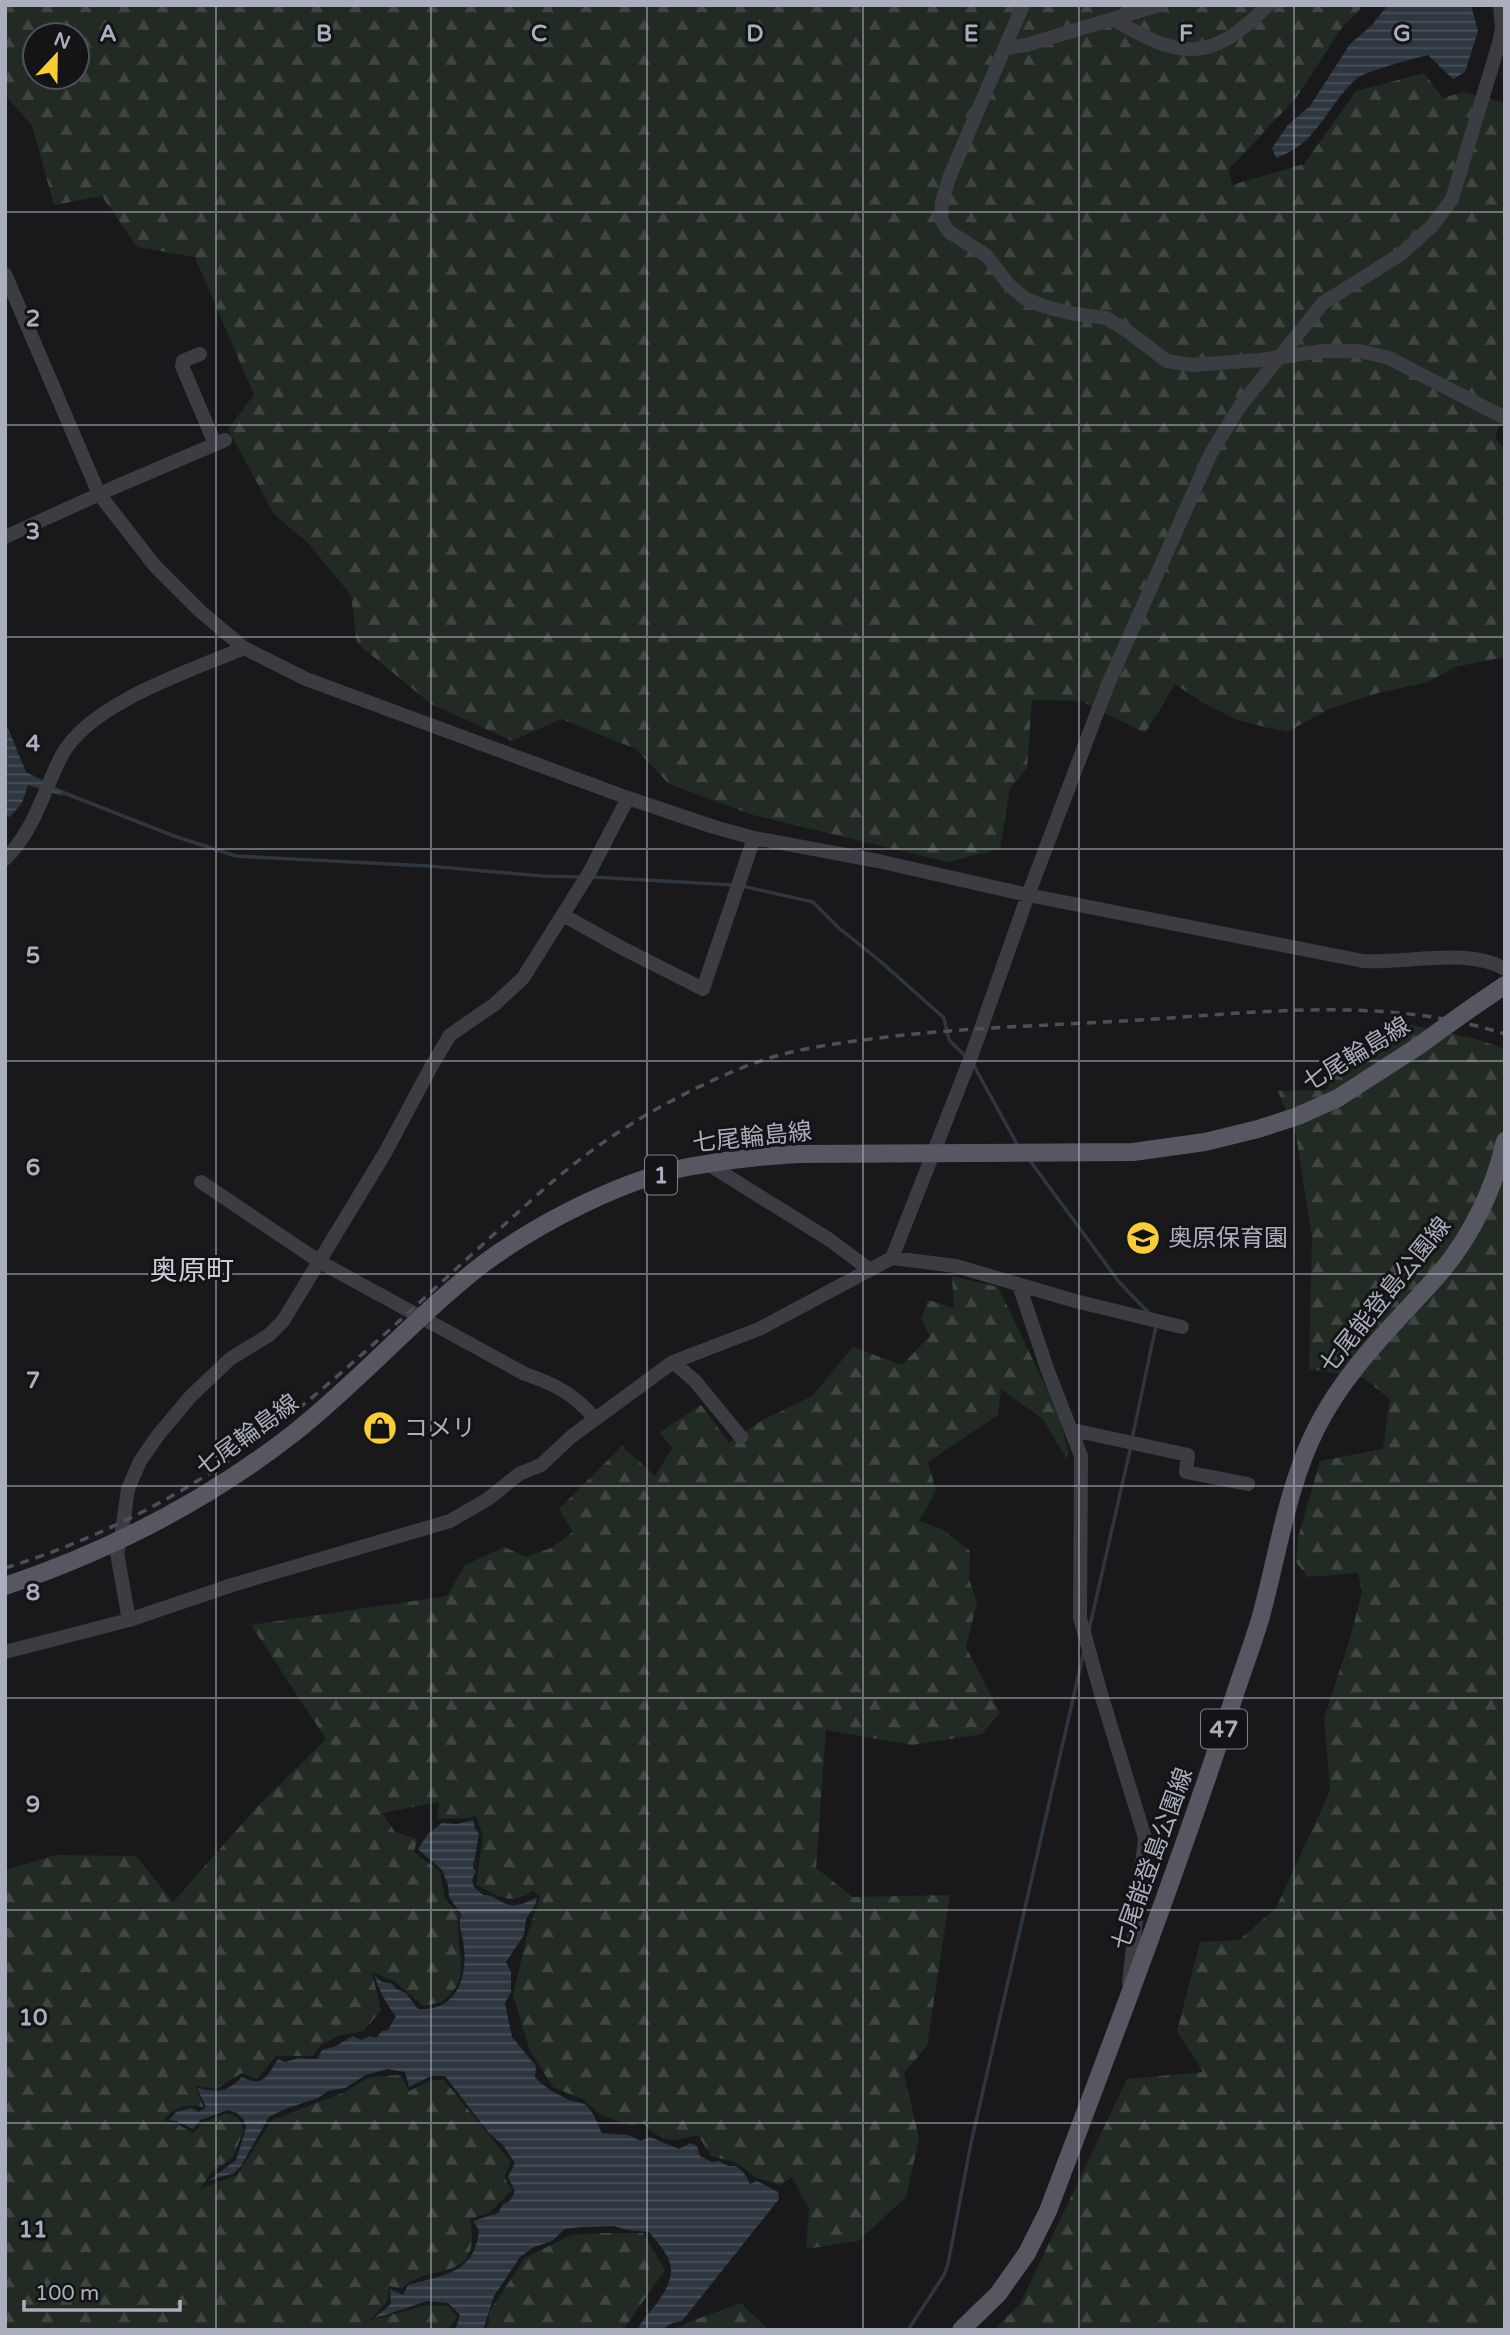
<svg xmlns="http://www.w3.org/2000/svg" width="1510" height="2335" viewBox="0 0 1510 2335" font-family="'Varela Round','Noto Sans JP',sans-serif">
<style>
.forest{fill:url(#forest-firs);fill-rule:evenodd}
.water{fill:url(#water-rules)}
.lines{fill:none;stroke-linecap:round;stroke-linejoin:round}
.stream{stroke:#2e3640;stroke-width:3.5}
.minor{stroke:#3c3c43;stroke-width:14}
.major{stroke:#565760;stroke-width:18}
.rail{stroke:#4d4e56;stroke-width:3.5;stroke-dasharray:9 7;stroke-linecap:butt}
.major-bridge{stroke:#565760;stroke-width:18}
.grid{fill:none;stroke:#abaebc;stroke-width:2;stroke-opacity:0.55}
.labels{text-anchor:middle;stroke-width:6;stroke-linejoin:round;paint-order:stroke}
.shield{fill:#141417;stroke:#7e808a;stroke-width:2}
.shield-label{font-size:23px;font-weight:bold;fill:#abaebc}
.street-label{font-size:24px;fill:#abaebc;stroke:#141417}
.poi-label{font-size:24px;fill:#abaebc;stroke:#141417;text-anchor:start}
.quarter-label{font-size:28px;fill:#ccced7;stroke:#141417}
.grid-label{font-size:23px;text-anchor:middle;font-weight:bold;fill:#abaebc;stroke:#141417;stroke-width:6;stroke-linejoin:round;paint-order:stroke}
</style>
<defs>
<pattern id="forest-firs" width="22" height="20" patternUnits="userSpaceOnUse" patternTransform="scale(1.75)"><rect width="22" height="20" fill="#212a23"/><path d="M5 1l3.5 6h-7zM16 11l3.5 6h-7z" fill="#3f4641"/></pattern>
<pattern id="water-rules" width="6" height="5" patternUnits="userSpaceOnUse" patternTransform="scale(1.75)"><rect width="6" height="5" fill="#2e3640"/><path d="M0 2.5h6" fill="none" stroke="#4a515a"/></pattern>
</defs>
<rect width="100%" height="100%" fill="#19191c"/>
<!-- forest -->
<path class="forest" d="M5,5H1364L1341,29L1296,98L1229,169L1232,185L1304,164L1356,91L1424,73L1443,98L1463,92L1505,103V408L1495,438L1505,449V657L1455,667L1428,682L1378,693L1329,709L1287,732L1237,720L1203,703L1175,684L1145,733L1081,701L1032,700L1027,768L1010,788L1000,849L948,862L753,815L669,784L636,749L561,719L512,741L431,704L357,643L351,595L308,543L274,514L228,429L254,395L195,257L137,247L102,196L54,205L32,125L5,96ZM35,35H77V77H35Z
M1407,1024L1476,1039L1505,1049V2330H994L1020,2304L1127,2079L1203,2072L1177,2031L1200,1942L1239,1940L1276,1908L1330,1791L1324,1718L1349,1642L1362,1592L1358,1573L1308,1577L1296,1562L1298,1538L1320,1461L1383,1449L1390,1399L1362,1377L1309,1369L1312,1237L1296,1135L1278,1091L1326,1090C1350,1041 1357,1040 1407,1024Z
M952,1276L998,1287L1056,1408L1069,1452L1066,1458L1043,1419L1001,1389L998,1415L928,1462L936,1491L919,1521L942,1529L970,1551L969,1580L977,1602L966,1647L1000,1713L982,1734L912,1745L826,1730L816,1868L853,1897L950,1895L927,2046L904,2073L919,2139L906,2197L858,2241L806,2249L809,2209L792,2177L780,2185L755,2177L737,2163L711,2156L698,2135C672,2142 664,2144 643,2123L630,2126L599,2114L584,2100L553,2087L530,2051L513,1995L527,1936L540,1896L533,1891C508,1907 500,1895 476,1885L483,1836L476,1815L470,1818L437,1819L439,1802L382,1813L395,1832L417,1839L414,1852L440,1872L445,1899L459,1914C454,1934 467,1968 457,1985C454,1991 447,1997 442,2002L423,2006L394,1981L372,1972L381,2011L363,2031L337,2036L321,2045L313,2056H276L257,2079L242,2073L216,2089L195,2086L204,2107C185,2104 176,2106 164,2120L179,2125L193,2133L204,2122L227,2113L238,2118L244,2130L233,2157L210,2174L200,2189L237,2175L272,2120L345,2092L369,2077L401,2075L409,2091L432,2080H444L511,2162L504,2177L512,2190L489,2213L470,2219C483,2287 428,2260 402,2289L389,2286L387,2302L369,2321L427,2305L449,2306L457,2317L448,2330H5V1870L57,1855L136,1856L173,1902L258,1806L326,1739L251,1625L447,1596L465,1565L504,1547L526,1557L551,1548L573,1532L559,1509L622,1446L655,1476L672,1448L660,1432L701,1405L729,1443L761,1421L812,1396L853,1347L902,1365L930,1336L921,1319L928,1300L954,1308Z
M605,2233H643L665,2270L623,2330H485L489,2323V2312L525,2258L571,2235Z
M741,2303L769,2330H675L686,2323Z"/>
<!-- water -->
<path class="water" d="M1388,5H1471L1478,31L1465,72L1453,79L1428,55C1413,59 1365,71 1356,79C1326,106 1319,143 1276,158L1272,148L1288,125L1310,106L1350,44L1371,26Z
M5,721L26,772L64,791L62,796L28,785L22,803L10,817L5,815Z
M473,1820L475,1828L479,1834L473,1868L476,1871L472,1880L474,1887L483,1895C494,1895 495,1899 504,1903C516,1909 527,1902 537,1897L536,1903L526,1919L524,1935L506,1962L511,1972V1992L505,2003L512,2037L536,2066L535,2077C543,2087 560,2096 572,2101C576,2102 580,2102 584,2104C593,2109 597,2124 602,2133L628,2135L641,2141L650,2137L679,2149L690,2143L697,2146L700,2156L712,2162L719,2161L728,2166H736L744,2173L750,2184L757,2181L778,2192L779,2199L682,2321L672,2323L662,2330H638C642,2318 650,2313 657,2303C680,2271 673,2260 649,2232L627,2230L614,2226L581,2227L565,2229L552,2241L534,2247L520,2257L494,2296L483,2330H455L460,2315L448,2303L427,2301L373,2319L391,2304L390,2289L403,2295L408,2285C444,2275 475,2273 479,2230L473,2221L498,2213L503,2204L510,2201L515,2191L508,2177L515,2163L503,2145L489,2133L445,2076H431L409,2087L405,2072L388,2069L366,2075L345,2088L328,2091L318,2098L285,2109L269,2117L241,2166L234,2173L208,2181L236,2160L246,2128L244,2120L237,2113L228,2110L200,2120L193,2129L177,2121L169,2120L176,2112L191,2108L199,2112L206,2107L197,2088C218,2092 225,2094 242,2077C264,2088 267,2076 278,2059L285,2062L299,2058L317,2059L322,2050L334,2047L353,2036L361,2040L370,2036L376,2038L382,2031L388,2030L396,2016C385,2003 380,1991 374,1975L382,1982L393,1984L396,1989L406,1993L418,2009C458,2012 469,1975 463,1941C461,1930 458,1925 461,1914L449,1897L448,1885L442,1870L418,1849L428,1834L442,1823L457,1824Z"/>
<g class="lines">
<!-- stream -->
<path class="stream" d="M62,792L174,836L236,856L428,866L542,876L581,877
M592,877L735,885
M742,886L813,902L840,929L880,961L944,1018L949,1040L967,1058
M973,1064L1018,1146
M1031,1162L1119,1282L1148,1312
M1132,1439L1156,1326
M1089,1630L1131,1446
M908,2330L944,2275L948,2264L971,2143L1084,1651"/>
<!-- minor -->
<path class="minor" d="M1023,5L949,178L942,202L941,219L948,231L987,256L1009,285L1026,299L1046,307L1074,314L1106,318L1126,330L1167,361L1192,365L1260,360L1323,351H1360L1389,358L1505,418
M1113,19C1180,59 1210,64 1268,5
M1006,48L1026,45L1159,5
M5,274L99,494L155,566L200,611L244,648L306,679L628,798L714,827L754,838L878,861L1028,895L1363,961C1406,964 1468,947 1505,969
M200,354L183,361L182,366L215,444
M5,537L115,487L225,440
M5,859C35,830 43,791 62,755C90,703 190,671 244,648
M563,915L622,948L703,989L754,838
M708,1164L830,1240L870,1270
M201,1182L320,1262L525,1374C554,1384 575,1394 595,1419
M892,1258L971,1057L1028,895L1108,684L1211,453L1240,406L1323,303L1401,254L1432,226L1452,199L1499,43L1502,28L1500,5
M1019,1285L1048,1371L1081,1456L1080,1618L1101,1694L1145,1838L1129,1983
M673,1362L695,1381L741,1437
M1073,1430L1188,1455L1186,1472L1248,1484
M129,1620L117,1553L121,1539L128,1489L140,1461L159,1434L191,1396L230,1359L269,1335L283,1321L385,1153L432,1065L450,1035L495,1004L523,978L589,873L628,798
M5,1652L129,1620L232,1585L450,1521L488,1499L519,1474L541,1465L572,1436L673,1362L759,1329L892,1258L956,1266L1075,1301L1182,1327"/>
<!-- major -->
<path class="major" d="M1467,1011L1505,985
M5,1586C109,1551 207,1501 294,1433C360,1381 416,1316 483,1264C538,1223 625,1178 693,1166C728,1160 763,1156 798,1154L1133,1152L1205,1142L1258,1129L1298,1116L1338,1098L1417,1047
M961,2330L998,2294L1027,2253L1048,2211C1112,2042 1177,1872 1233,1700C1242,1672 1253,1644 1261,1616C1278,1554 1287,1487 1316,1429C1346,1368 1396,1323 1440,1273C1471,1237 1495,1187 1505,1141"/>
<!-- rail -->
<path class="rail" d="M5,1568C109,1536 207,1483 292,1414C361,1358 426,1296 492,1236C527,1204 562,1171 601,1144C643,1114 700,1084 749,1065C788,1050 830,1044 871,1039C954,1028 1038,1026 1122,1021C1250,1014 1381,994 1505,1034"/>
<!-- major-bridge -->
<path class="major-bridge" d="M1417,1047L1467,1011"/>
</g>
<!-- grid -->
<path class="grid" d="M216,5V2330M431,5V2330M647,5V2330M863,5V2330M1079,5V2330M1294,5V2330M5,212H1505M5,425H1505M5,637H1505M5,849H1505M5,1061H1505M5,1274H1505M5,1486H1505M5,1698H1505M5,1910H1505M5,2123H1505"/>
<!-- icons -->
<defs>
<g id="school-disc" transform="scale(1.75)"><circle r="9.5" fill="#f9ce34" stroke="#141417"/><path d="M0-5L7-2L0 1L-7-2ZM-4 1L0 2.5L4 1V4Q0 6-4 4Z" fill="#111"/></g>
<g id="shop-disc" transform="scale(1.75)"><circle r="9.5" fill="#f9ce34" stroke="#141417"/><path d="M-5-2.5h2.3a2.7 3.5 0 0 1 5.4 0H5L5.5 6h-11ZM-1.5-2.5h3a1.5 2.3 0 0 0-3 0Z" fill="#111"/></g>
</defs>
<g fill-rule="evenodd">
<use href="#school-disc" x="1143" y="1238"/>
<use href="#shop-disc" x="380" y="1428"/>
</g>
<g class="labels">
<!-- shield labels -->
<g class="shield">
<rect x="645" y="1155.5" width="32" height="39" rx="5"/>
<rect x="1201" y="1709.5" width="46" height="39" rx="5"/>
</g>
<g class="shield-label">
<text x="661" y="1183">1</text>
<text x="1224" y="1737">47</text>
</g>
<!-- street labels -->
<g class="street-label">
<text transform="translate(1356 1054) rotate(-31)" y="8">七尾輪島線</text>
<text transform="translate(752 1137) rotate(-6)" y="8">七尾輪島線</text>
<text transform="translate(1385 1295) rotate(-51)" y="8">七尾能登島公園線</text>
<text transform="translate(247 1435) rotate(-36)" y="8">七尾輪島線</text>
<text transform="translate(1152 1859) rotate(-70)" y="8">七尾能登島公園線</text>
</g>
<!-- poi labels -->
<g class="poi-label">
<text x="1168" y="1246">奥原保育園</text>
<text x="404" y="1436">コメリ</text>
</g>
<!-- quarter labels -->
<g class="quarter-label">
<text x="192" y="1280">奥原町</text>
</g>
</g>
<g class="grid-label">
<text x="108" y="41">A</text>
<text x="324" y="41">B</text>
<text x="539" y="41">C</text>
<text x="755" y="41">D</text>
<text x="971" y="41">E</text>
<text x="1186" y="41">F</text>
<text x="1402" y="41">G</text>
<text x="33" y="326">2</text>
<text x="33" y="539">3</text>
<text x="33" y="751">4</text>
<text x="33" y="963">5</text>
<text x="33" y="1175">6</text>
<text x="33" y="1388">7</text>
<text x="33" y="1600">8</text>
<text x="33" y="1812">9</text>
<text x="33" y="2025">10</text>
<text x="33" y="2237">11</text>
</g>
<!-- border -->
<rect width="1510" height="2335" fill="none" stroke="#abaebc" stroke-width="14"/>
<!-- north arrow -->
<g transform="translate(56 56) rotate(22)"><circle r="33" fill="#141417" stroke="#505259" stroke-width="2"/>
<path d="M0-5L12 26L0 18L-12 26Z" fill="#f9ce34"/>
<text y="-10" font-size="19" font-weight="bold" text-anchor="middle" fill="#abaebc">N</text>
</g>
<!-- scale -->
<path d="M24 2300v10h156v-10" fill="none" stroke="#abaebc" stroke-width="3.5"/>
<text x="35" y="2300" font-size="21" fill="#abaebc" stroke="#141417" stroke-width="5" paint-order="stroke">100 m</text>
</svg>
